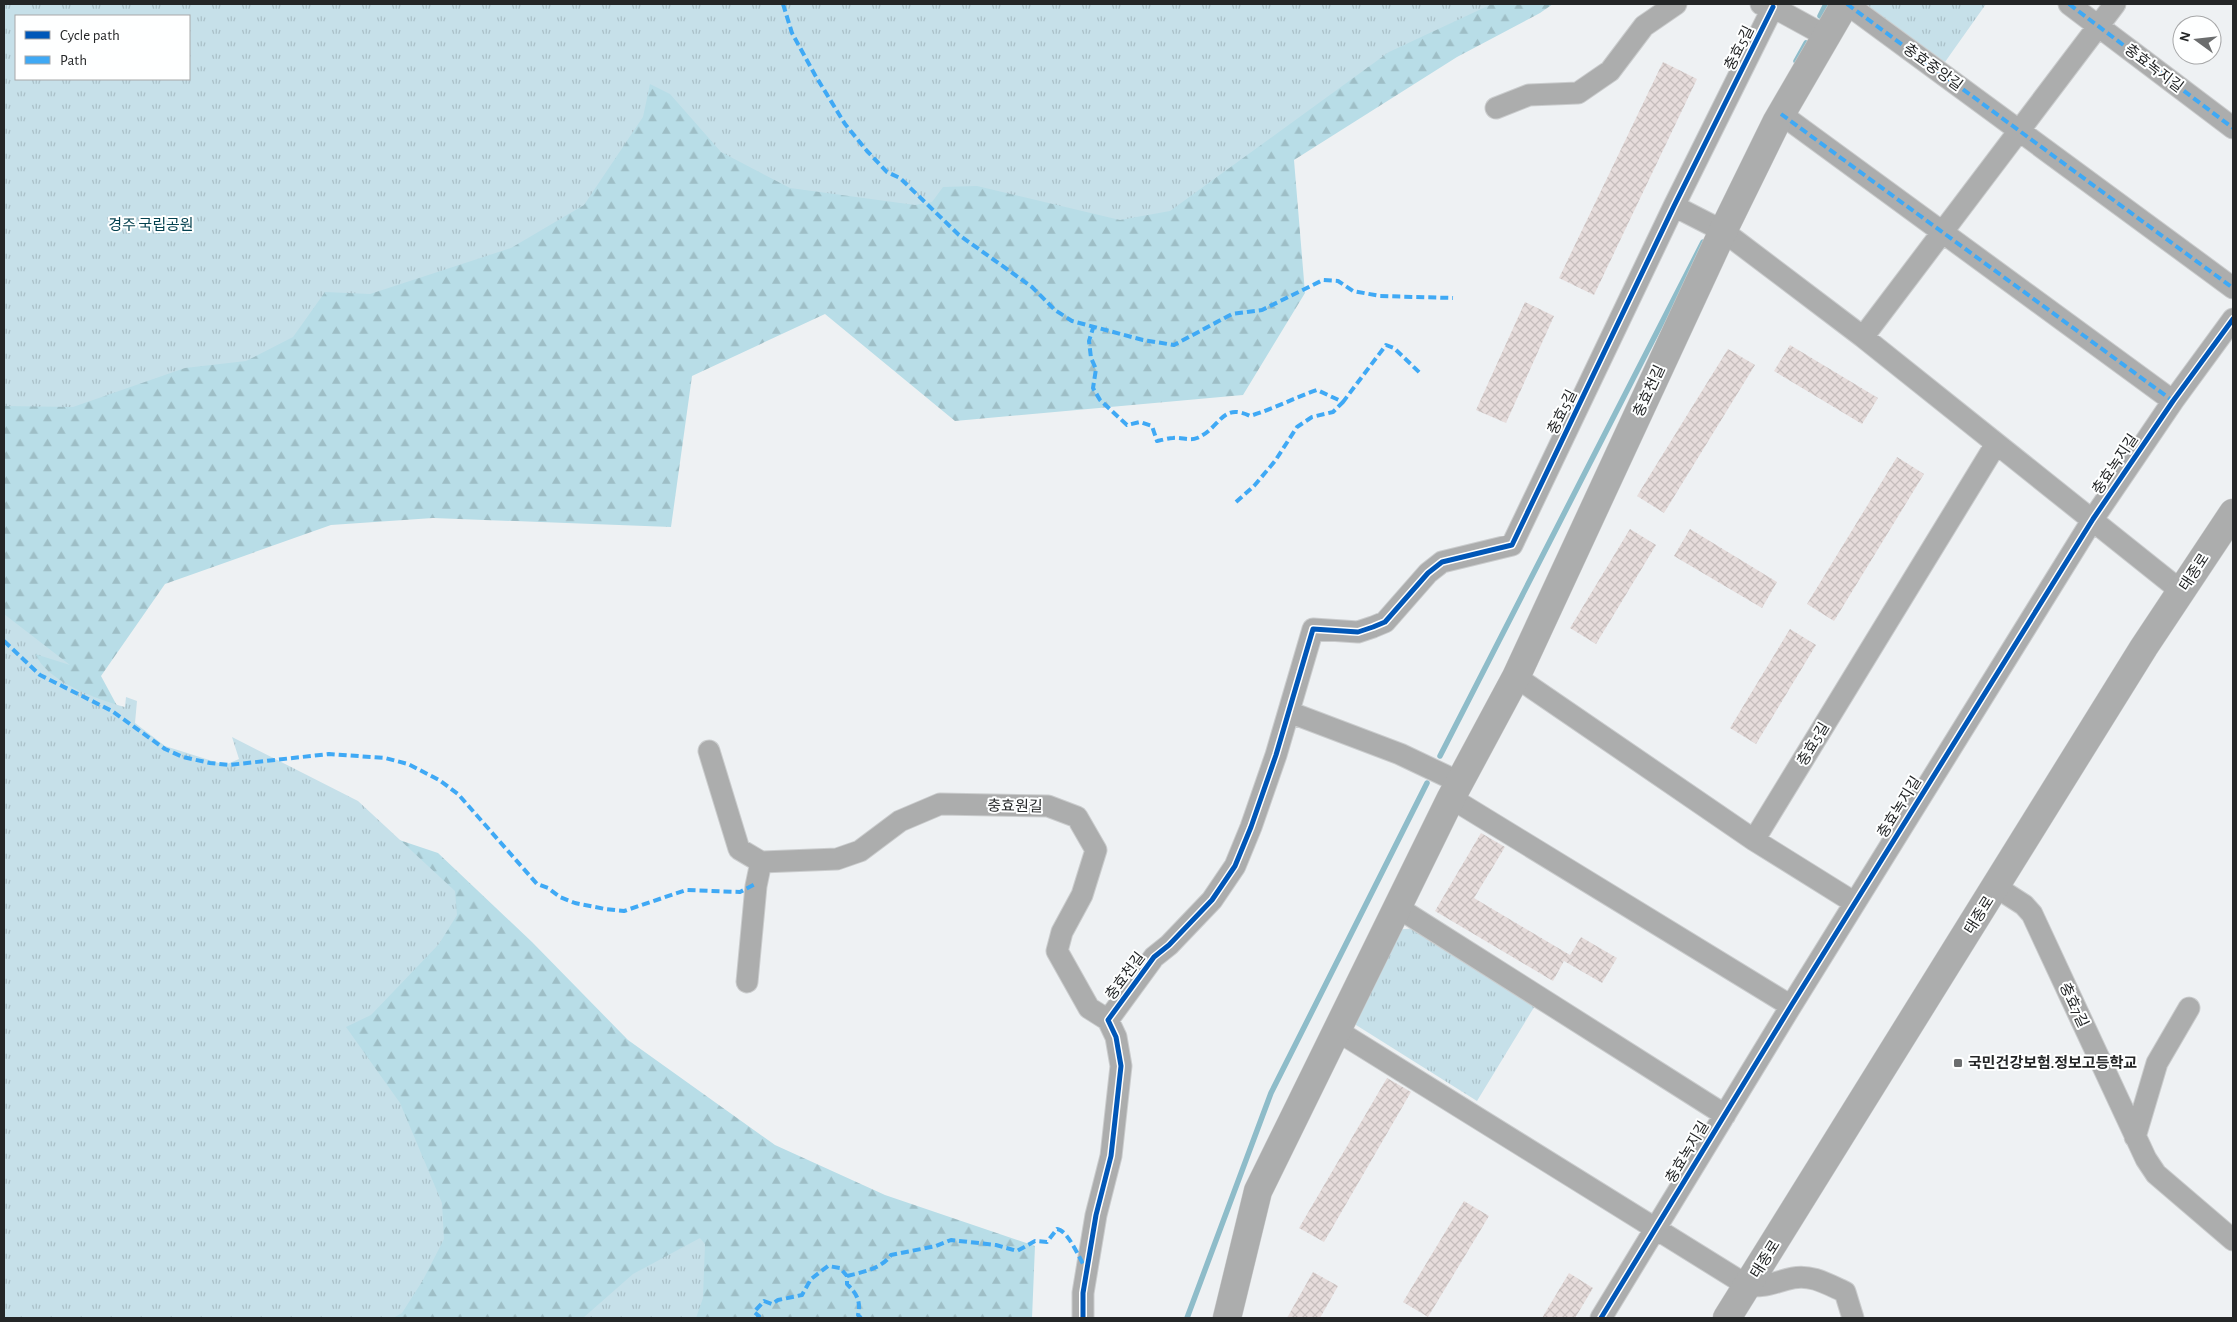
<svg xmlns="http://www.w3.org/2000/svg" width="2237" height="1322" viewBox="0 0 2237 1322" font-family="'Alegreya Sans','Noto Sans KR',sans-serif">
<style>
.forest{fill:url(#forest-firs);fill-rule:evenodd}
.park{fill:url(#park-tufts);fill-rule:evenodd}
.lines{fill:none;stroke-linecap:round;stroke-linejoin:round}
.stream{stroke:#8ebcc9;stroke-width:5.5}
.building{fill:url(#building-cross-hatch)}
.minor-casing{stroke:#cacccd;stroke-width:23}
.tertiary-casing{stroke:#cacccd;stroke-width:29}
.minor{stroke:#acadad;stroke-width:21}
.tertiary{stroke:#acadad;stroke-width:28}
.quiet{stroke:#3fa9f5;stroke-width:4;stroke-dasharray:8 4;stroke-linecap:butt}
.cycleway-casing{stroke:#feffff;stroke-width:8}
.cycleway{stroke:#0057b8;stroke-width:5}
.poi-dot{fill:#6b6d6e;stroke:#feffff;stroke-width:2}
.labels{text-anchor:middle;stroke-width:4;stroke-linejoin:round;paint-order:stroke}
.street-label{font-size:15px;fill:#242627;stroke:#feffff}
.park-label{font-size:15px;fill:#04414f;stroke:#feffff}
.poi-label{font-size:15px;font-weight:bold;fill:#242627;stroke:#feffff;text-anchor:start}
</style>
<defs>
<pattern id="forest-firs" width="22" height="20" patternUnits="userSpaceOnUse" patternTransform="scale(1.25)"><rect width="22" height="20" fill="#b8dde7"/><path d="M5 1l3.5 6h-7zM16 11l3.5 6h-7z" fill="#9ebec6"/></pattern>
<pattern id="park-tufts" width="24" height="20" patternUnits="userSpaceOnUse" patternTransform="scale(1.25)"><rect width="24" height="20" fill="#c6e0e9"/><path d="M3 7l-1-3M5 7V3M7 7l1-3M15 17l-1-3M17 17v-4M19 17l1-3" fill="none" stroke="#aac0c8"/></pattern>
<pattern id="building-cross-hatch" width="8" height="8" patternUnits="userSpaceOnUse" patternTransform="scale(1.25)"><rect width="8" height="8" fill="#e6dcdb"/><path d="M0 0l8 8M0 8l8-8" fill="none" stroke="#c5bdbc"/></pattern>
</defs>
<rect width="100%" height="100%" fill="#eef1f3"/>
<!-- forest -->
<path class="forest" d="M4,4H1553L1540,13L1457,57L1294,160L1305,293L1243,395L955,421L825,314L692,376L671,527L433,518L331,525L165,584L101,676L143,754L438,853L532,942L628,1040L775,1145L885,1195L1035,1246L1032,1318H4ZM16,16H189V79H16Z"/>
<!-- park -->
<path class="park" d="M4,4H1492L1389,52L1170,211L1120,220L977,186L943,187L932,202L915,205L790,188L721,152L670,94L650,84L643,117L584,205L511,248L370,294L325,292L293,337L246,361L185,368L73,407L4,406ZM16,16H189V79H16Z
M1864,4H1986L1945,62Z
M4,614L70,665L35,654C48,682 96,699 125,707L126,697L137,701L135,723L165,746L225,765L239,759L232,737L358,801L455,891L457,915L439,944L371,1015L346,1027L400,1103L442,1203L444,1239L423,1280L402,1313L393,1318H4Z
M1417,928L1536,1004L1477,1101L1356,1025L1351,1011L1393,930Z
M700,1238L705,1244L703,1298L696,1318H583L633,1274Z"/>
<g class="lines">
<!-- stream -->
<path class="stream" d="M1820,16L1826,4
M1796,61L1806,43
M1440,756L1703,242
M1187,1318L1271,1093L1427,783"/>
</g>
<!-- building -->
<path class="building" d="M1663,62L1697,79L1594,295L1559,278Z
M1525,302L1554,316L1506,423L1476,410Z
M1790,345L1878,398L1862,424L1774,371Z
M1728,349L1755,365L1664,513L1637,496Z
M1897,457L1924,474L1834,621L1807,604Z
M1630,529L1656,545L1596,644L1570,628Z
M1690,529L1777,582L1762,608L1674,556Z
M1790,629L1816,645L1756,744L1730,728Z
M1481,833L1505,847L1474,898L1570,955L1581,937L1617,958L1602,983L1564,961L1553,981L1435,911Z
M1387,1078L1411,1092L1324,1242L1299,1228Z
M1464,1201L1489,1216L1428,1317L1403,1302Z
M1313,1272L1338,1286L1320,1318H1287Z
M1569,1273L1593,1288L1575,1318H1542Z"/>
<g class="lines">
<!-- minor casing -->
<g class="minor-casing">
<path id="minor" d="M1761,4L1773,7L1826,36
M1847,4L2233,288
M2069,4L2233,128
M1496,108L1529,95L1578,93L1610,71L1644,26L1676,4
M1781,114L2173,401
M1674,206L1723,231L1863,337L2181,591
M1863,337L2115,4
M1516,677L1754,840L1855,903
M1289,712L1400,754L1459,782
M709,751L739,849L761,862
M1451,798L1791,1006
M1754,840L1996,444
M1996,887L2024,905L2032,914L2146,1159L2156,1174L2233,1240
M1397,907L1725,1115
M747,982L756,886L761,862L837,859L860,851L900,821L940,804L1048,806L1077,817L1096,850L1082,895L1062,932L1057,951L1089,1008L1108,1020
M1336,1030L1748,1286C1769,1287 1774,1282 1793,1278C1812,1274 1829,1285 1845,1292L1853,1318
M2135,1137L2157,1063L2189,1008
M1083,1318V1293L1096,1215L1111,1156L1121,1066L1116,1037L1108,1020L1154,957L1169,945L1212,900L1235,866L1251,827L1276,755L1313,629L1358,632L1373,627L1385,622L1428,573L1442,562L1512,545L1674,206L1773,7
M1601,1318L1791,1006L2093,519L2173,401L2233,319"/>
</g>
<!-- tertiary casing -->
<g class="tertiary-casing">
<path id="tertiary" d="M1227,1318L1258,1191L1451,798L1516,677L1723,231L1777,121L1845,4
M1727,1318L2144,647L2233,513"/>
</g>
<!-- minor -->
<use href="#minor" class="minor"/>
<!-- tertiary -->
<use href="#tertiary" class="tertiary"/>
<!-- quiet -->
<path class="quiet" d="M783,4L792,33L815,75L845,124L867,151L887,172L900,178L959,235L1032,287L1055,310L1072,321L1143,340L1174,345L1232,314L1262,310L1323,280L1338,281L1353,291L1380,296L1453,298
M1847,4L2233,288
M2069,4L2233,128
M1781,114L2173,401
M1094,325L1089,341L1091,358L1096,369L1093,388L1100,400L1127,425L1140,422L1152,426L1157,441C1162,440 1168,438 1173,438C1181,437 1190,441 1197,438C1221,428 1221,402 1250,416C1273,409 1294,398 1317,390L1343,402L1386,345L1394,348L1420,373
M1236,502L1254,486L1275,461L1297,427L1312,417L1333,412L1343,402
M4,641L40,675L112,711L165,749L183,757L210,763L229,765L329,754L385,758L408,764L439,780L458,794L537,884L548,888L560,897L575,903L605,909L624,911L686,890L740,892L757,883
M847,1276C863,1272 881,1269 891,1255L936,1246L951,1240L996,1245L1017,1251L1035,1241L1047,1242L1057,1229C1068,1230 1080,1260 1086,1269
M757,1318L759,1316L754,1312L764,1301L772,1304L778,1300L802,1295L811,1279L828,1266L840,1268L847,1276V1284C857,1294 861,1301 858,1315L861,1318"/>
<!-- cycleway casing -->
<g class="cycleway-casing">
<path id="cycleway" d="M1083,1318V1293L1096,1215L1111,1156L1121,1066L1116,1037L1108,1020L1154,957L1169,945L1212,900L1235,866L1251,827L1276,755L1313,629L1358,632L1373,627L1385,622L1428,573L1442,562L1512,545L1674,206L1773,7
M1601,1318L1791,1006L2093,519L2173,401L2233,319"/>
</g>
<!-- cycleway -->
<use href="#cycleway" class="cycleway"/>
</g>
<!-- markers -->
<rect class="poi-dot" x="1953" y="1058" width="10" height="10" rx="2.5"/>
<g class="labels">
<!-- street labels -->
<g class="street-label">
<text transform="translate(1739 48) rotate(-64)" y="5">충효5길</text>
<text transform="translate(1933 67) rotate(36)" y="5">충효중앙길</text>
<text transform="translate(2154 68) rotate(37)" y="5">충효녹지길</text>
<text transform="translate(1649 391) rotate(-65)" y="5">충효천길</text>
<text transform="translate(1562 412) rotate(-64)" y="5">충효5길</text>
<text transform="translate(2115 464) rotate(-56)" y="5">충효녹지길</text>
<text transform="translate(2194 572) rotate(-57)" y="5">태종로</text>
<text transform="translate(1813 744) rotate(-59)" y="5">충효5길</text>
<text transform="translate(1015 806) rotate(1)" y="5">충효원길</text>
<text transform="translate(1899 807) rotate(-58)" y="5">충효녹지길</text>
<text transform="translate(1979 915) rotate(-58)" y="5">태종로</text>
<text transform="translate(1125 976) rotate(-53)" y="5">충효천길</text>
<text transform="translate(2074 1005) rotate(65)" y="5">충효7길</text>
<text transform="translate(1687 1152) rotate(-59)" y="5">충효녹지길</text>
<text transform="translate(1765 1259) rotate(-58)" y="5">태종로</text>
</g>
<!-- park labels -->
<g class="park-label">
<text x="151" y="230">경주 국립공원</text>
</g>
<!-- poi labels -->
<g class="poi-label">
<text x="1968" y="1068">국민건강보험.정보고등학교</text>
</g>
</g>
<!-- border -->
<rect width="2237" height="1322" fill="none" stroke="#242627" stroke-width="10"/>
<!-- legend -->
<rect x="15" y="15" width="175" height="65" fill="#feffff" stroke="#a7a8a9"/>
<rect x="25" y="31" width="25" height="8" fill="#0057b8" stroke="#a7a8a9"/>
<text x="60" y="40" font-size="15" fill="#242627">Cycle path</text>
<rect x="25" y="56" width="25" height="8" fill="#3fa9f5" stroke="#a7a8a9"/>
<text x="60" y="65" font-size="15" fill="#242627">Path</text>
<!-- north arrow -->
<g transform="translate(2197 40) rotate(285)"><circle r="24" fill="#feffff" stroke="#a7a8a9"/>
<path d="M0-4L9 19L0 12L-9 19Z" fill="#6b6d6e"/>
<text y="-8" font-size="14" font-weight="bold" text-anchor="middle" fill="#242627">N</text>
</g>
</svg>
